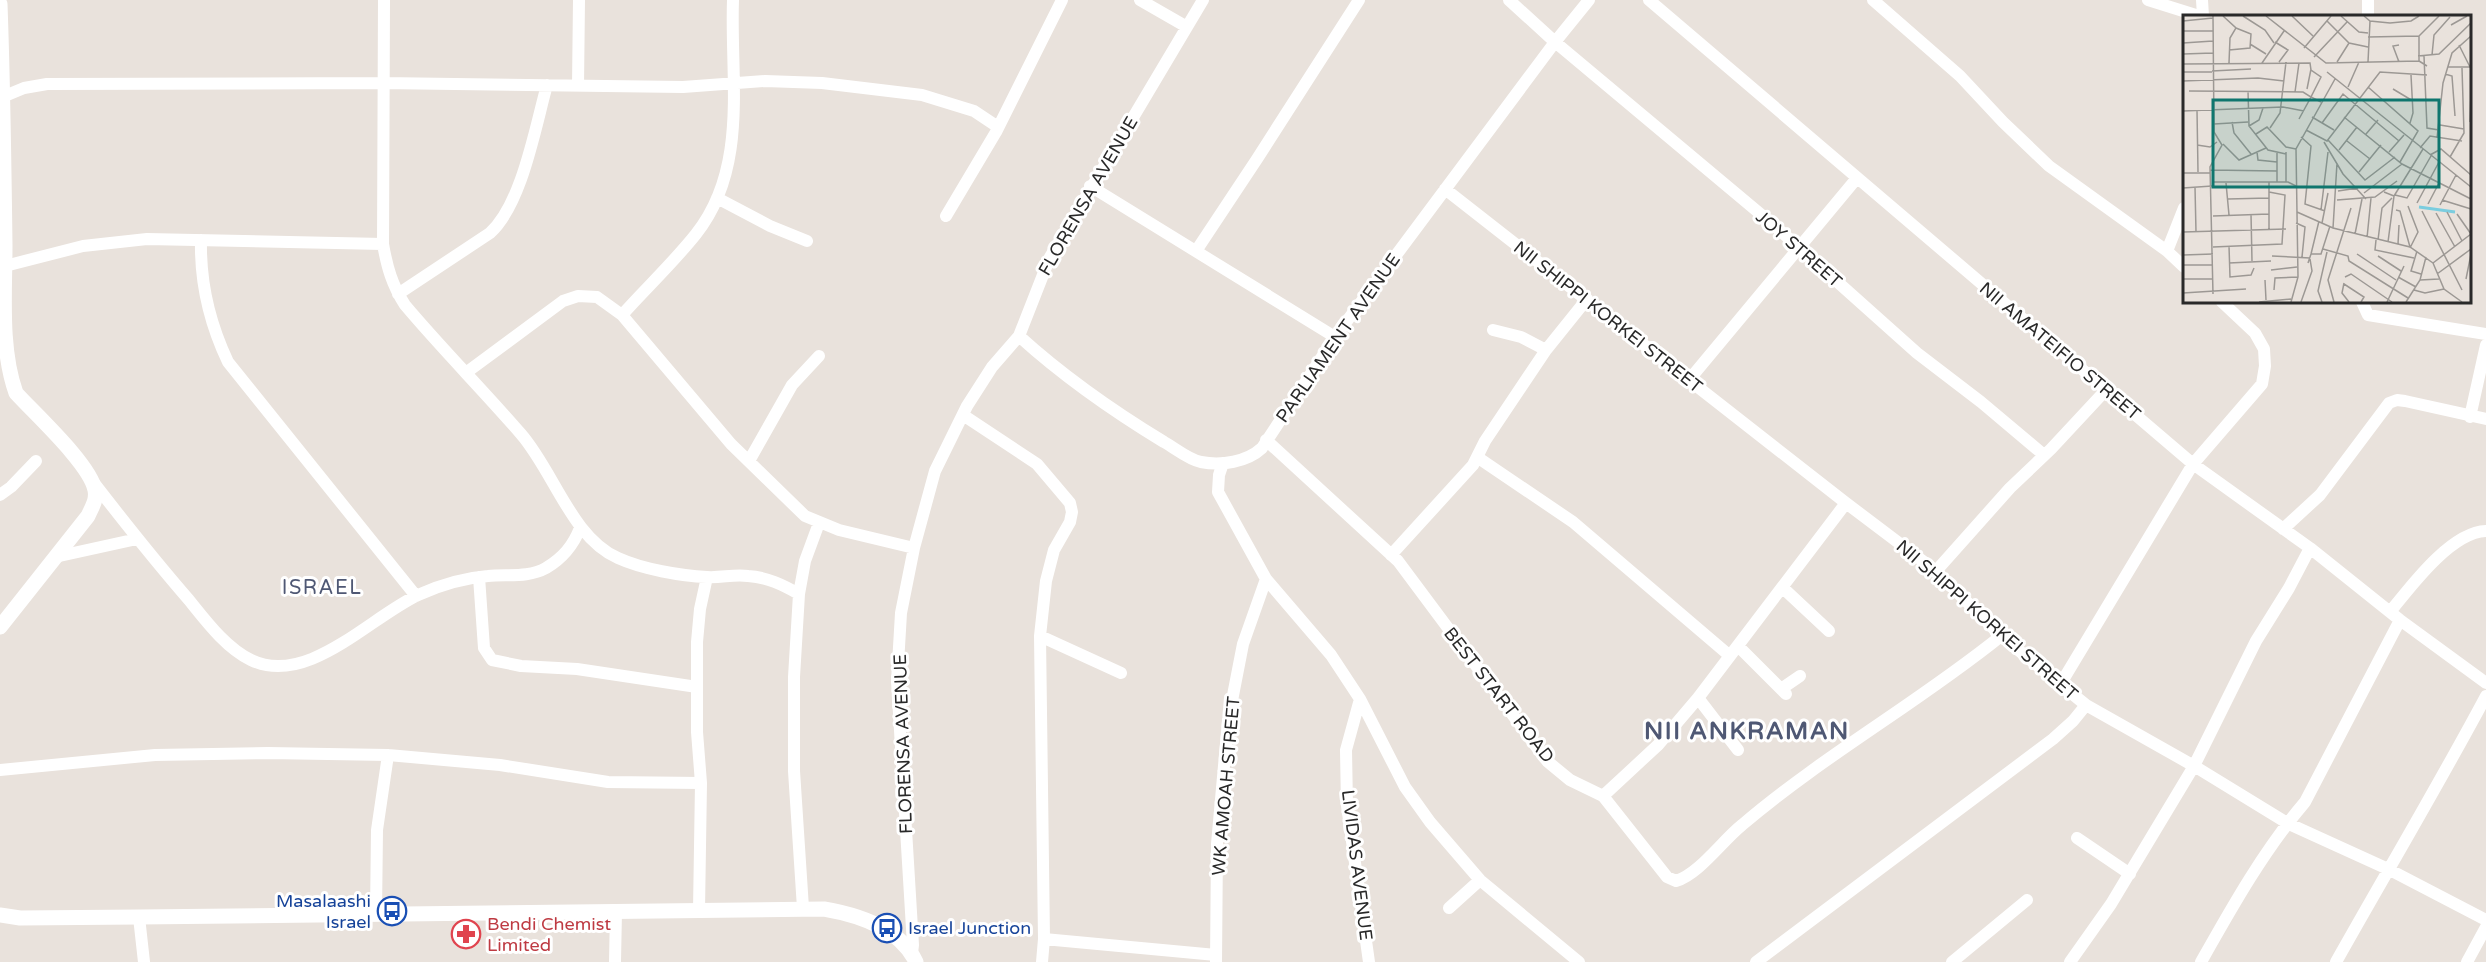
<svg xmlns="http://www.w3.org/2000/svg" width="2486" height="962" viewBox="0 0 2486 962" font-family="'Varela Round',sans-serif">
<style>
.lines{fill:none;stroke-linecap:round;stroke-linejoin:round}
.minor{stroke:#fff;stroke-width:12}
.tertiary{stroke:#fff;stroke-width:15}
.labels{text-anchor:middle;stroke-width:6;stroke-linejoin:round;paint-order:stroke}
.street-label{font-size:18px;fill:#292929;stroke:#fff}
.transit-label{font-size:18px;fill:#164399;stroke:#fff;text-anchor:end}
.health-label{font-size:18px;fill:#be3a42;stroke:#fff;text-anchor:start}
.neighbourhood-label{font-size:20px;letter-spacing:1.5px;fill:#4f5874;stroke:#fff}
.district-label{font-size:24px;font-weight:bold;letter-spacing:1.5px;fill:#4f5874;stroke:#fff}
.inset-river{fill:none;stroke:#7bcddf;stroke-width:3}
.inset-road{fill:none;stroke:#9c9894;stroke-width:1.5}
.view{fill:#0f766e;fill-opacity:0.15;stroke:#0f766e;stroke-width:3}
.inset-edge{fill:none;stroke:#292929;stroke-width:3}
</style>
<rect width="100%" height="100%" fill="#e9e2dc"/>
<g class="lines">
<!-- minor -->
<path class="minor" d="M384,0L383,244C387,267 392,285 405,305C442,349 483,390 521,434C554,472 572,538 618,558C642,569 681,576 707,577C721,578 734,574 748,576C767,577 783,585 799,594
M1140,0L1187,27
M1509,0L1555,42L1776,227L1917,353L1981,402L2044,455
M1649,0L2193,464L2310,548L2400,620L2486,683
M1873,0L1960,76L2003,122L2049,166L2167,251L2184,267
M2148,0L2199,16
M2202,0L2203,16
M2368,0V16
M578,86L579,0
M0,98L24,88L47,84L382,83L683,87L765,81L822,83L922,95L974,111L998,127
M1090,186L1335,337
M1445,189L1846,503L1936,571L2001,636L2086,705L2194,766L2287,823L2388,869L2486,920
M717,198L770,226L807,241
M946,216L996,132L1062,0
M201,240C200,283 209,322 228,362L416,596
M1196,251L1257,159L1359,0
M2167,251L2184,208
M5,266L83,246L147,239L383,244
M398,294L490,233C522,204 535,128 547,85
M2362,302L2368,315L2486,334
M622,315C646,288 673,263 696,234C749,167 730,79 733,0
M1493,330L1521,337L1546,350
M1019,336C1063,376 1113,411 1164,442C1175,448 1189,460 1201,462C1221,466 1247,462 1262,448L1335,337L1555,42L1589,0
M467,372L563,301L578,296L597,297L622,315L731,444L805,516L839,530L914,548
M1689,380L1857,178
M963,415L1037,464L1070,503L1072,512L1070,522L1054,550L1046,581L1040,636L1044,939L1042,962
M2470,417L2486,345
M1266,440L1398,561L1547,761L1570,780L1603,796L1667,877L1676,881C1699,874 1722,841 1742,825C1824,755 1918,703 2001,636
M1477,457L1573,522L1730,656
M749,461L792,385L819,356
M1223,463L1219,475L1218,492L1266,579L1331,655L1360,699L1405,787L1430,822L1480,880L1579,962
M94,483C125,523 156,562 189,600C206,621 226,648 251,660C307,687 369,618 418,595C440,585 463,578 488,576C507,574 528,578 546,568C563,558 573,546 580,528
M0,495L11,487L36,461
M2283,529L2320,495L2389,403L2397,400L2405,401L2486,419
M1391,555L1473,465L1485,441L1546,350L1587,299
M55,557L137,539
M1936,571L2010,488L2051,449L2105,391
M479,577L484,648L492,660L521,666L577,669L697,687
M1783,588L1829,631
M2390,612C2411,586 2451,532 2486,531
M1040,636L1121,673
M1738,646L1786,694
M2060,685L2193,464L2262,384L2265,366L2264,349L2255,333L2222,302
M1781,689L1800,676
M1698,698L1738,750
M1360,699L1346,750L1347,806L1369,962
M0,770L155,755L268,753L388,755L500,765L608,782L701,783
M1603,796L1658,745L1698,698L1846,503
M2077,838L2130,874
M803,908L794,771V677L799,594L805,561L819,523
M1449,908L1480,880
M699,910L701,783L697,732V642L700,609L707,577
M376,914L377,830L388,755
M139,917L144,962
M1044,939L1216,955
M912,953L913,945L897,681L901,613L914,548L935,471L967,406L992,367L1019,336L1050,257L1203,0
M615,962L616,911
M1216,962L1217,844L1228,721L1243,644L1266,579
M1756,962L2053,739L2073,721L2086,705
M1952,962L2027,900
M2070,962L2111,904L2194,766L2256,641L2289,588L2310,548
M2201,962C2232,907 2264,850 2305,802L2400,620
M2336,962C2386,873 2438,786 2486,696
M2467,962L2486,927"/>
<!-- tertiary -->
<path class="tertiary" d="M0,4C3,85 4,165 5,245C5,294 0,348 16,393C35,414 90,464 95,490C97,500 92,507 88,516L0,627
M0,915L20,918L139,917L824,909C859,915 900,928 916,962"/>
</g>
<!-- icons -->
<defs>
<g id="bus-ring" transform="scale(1.5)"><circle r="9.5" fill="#fff" stroke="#1a4fb4" stroke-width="1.5"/><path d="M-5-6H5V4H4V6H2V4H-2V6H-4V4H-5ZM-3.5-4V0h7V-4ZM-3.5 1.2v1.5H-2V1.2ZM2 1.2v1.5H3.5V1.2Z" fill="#1a4fb4"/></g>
<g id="pharmacy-ring" transform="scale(1.5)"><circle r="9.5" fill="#fff" stroke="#e0444e" stroke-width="1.5"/><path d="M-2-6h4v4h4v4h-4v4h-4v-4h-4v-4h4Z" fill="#e0444e"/></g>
</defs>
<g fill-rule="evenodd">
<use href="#bus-ring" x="392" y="911"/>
<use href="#bus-ring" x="887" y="928"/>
<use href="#pharmacy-ring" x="466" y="934"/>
</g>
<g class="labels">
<!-- street labels -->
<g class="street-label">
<text transform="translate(1088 196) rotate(-60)" y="6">FLORENSA AVENUE</text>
<text transform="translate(1799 249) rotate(41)" y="6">JOY STREET</text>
<text transform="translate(1608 317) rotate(38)" y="6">NII SHIPPI KORKEI STREET</text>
<text transform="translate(1338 338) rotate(-55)" y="6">PARLIAMENT AVENUE</text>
<text transform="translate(2060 351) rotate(40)" y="6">NII AMATEIFIO STREET</text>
<text transform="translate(1987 620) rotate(41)" y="6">NII SHIPPI KORKEI STREET</text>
<text transform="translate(1499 695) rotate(52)" y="6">BEST START ROAD</text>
<text transform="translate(903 744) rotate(-92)" y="6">FLORENSA AVENUE</text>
<text transform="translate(1226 786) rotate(-85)" y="6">WK AMOAH STREET</text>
<text transform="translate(1357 865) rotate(83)" y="6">LIVIDAS AVENUE</text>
</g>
<!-- transit labels -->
<g class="transit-label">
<text x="371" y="907">Masalaashi<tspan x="371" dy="21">Israel</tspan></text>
<text x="908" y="934" text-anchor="start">Israel Junction</text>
</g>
<!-- health labels -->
<g class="health-label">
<text x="487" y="930">Bendi Chemist<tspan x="487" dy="21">Limited</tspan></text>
</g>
<!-- neighbourhood labels -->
<g class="neighbourhood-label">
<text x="322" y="594">ISRAEL</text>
</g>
<!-- district labels -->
<g class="district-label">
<text x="1747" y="739">NII ANKRAMAN</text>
</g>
</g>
<!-- overview -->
<g transform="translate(2183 15)">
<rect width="288" height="288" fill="#e9e2dc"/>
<path class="inset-river" d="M236,192L272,197"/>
<path class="inset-road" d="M30,1L31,117L39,130L27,152L30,279M40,1L53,13L47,23L46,48M60,1L82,15L91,28M83,1L143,48L236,46M109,1L130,21M158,1L176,17L185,18M181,1L187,6L207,8L228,6L236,1M0,6L30,3M144,6L166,28L185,32M268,10L284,1M0,16H30M185,22L236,21M92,27L105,35L96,47M0,28L30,26M67,29L83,39M216,30L210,31L216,47M276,30L287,52M121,33L148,1M46,35L67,33L68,19L53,13M0,39L30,38M249,40L251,20L267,2M235,41L256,39L288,8M241,41L244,113L256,115M131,42L164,7M154,47L166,28M185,47L187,6M79,48L101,16M0,49L127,48L128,55L138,62L128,82L138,87M244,51L236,46V21L256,1M265,52H288M29,56L68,54M1,57H29M144,57L288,172M262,59L269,61L272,101M0,66L75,63L101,66M165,72L176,47M185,72L235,116L217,147M124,74L128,54M210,74L230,86M6,76L120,77L128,82L116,104M65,76L66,111L85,135L103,139M112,77L116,48M14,95L15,157M0,96L100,92L121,96M129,102L151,115M161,102L219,149L288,184M49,107L51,118L68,139M287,107L288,77M139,108L160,79L216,126M227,108L230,98L228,60M31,109L65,107M257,110L281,114M66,111L76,105L80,93M87,113L97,98L103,47M123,115L144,126L197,57L244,60M73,119L84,112L103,132L113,134M183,119L195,105M118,122L128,131L122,189L142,196M254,123L260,68L269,38L288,21M145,125L182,165L212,142M164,126L187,144M141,127L160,159L183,184M40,129L56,145L83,133M14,130L27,132L34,127M237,133L247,121L279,126M156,135L174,112M74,137L75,145L94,147M206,137L221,120M247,140L258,134L288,160M267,142L281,118L279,53M27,155L94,156M176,157L198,130M0,158H27M29,167H105L113,171M94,167V137M103,167V137M43,168L46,200M12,172L13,217M0,173L29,171M155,176L175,173M201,177L211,181L205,227M181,178L219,149M212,180L224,183L248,141M211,181L240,134M45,184L86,183M154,185L192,182L214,166M259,185L288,194M234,188L256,147M245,189L256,168M257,190L273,160M225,191L235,217L227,233M138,195L145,137M213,195L217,196L227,232M239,196L279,275M114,197L150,213L227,232L250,248M264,197L279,226M253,198L272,232M68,199L69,246M274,199L288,219M30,201L86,199M113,208L122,212L119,242M139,208L145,178M150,213L154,148M86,214V167M0,217L103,214M172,219L179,184M184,223L188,183M193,225L192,235L231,243M195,225L199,193L209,183M215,229L216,210M46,231L47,262L68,260L71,253M30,232L99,229L102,180L86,177M140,234L165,241L166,246L225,283M234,236L228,256L238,259M128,239L136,206M174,239L213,265M0,240L30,239M89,241L127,243M195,241L218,256M46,248L88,246M125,248L128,239H138L147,211M250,248L261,274L279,287M250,248L288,219M0,250H30M88,255L114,252M254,259L288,234M162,262L168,259L209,287M215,262L233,272M0,264H30M283,264L288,239M82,265L83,285M237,265L256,264M161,268L159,278L166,287M161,269L181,282L178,287M91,275L92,263L115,262M231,275L242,278L261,274M0,278L63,274M76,287L108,284M108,287L115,262L113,134L152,64M118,287L129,256L127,244M139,287L135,276L144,237M151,287L145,265L168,193M204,287L221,251M223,287L237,265L243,242"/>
<path class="view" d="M30,85H256V172H30Z"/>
<rect width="288" height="288" class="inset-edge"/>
</g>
</svg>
